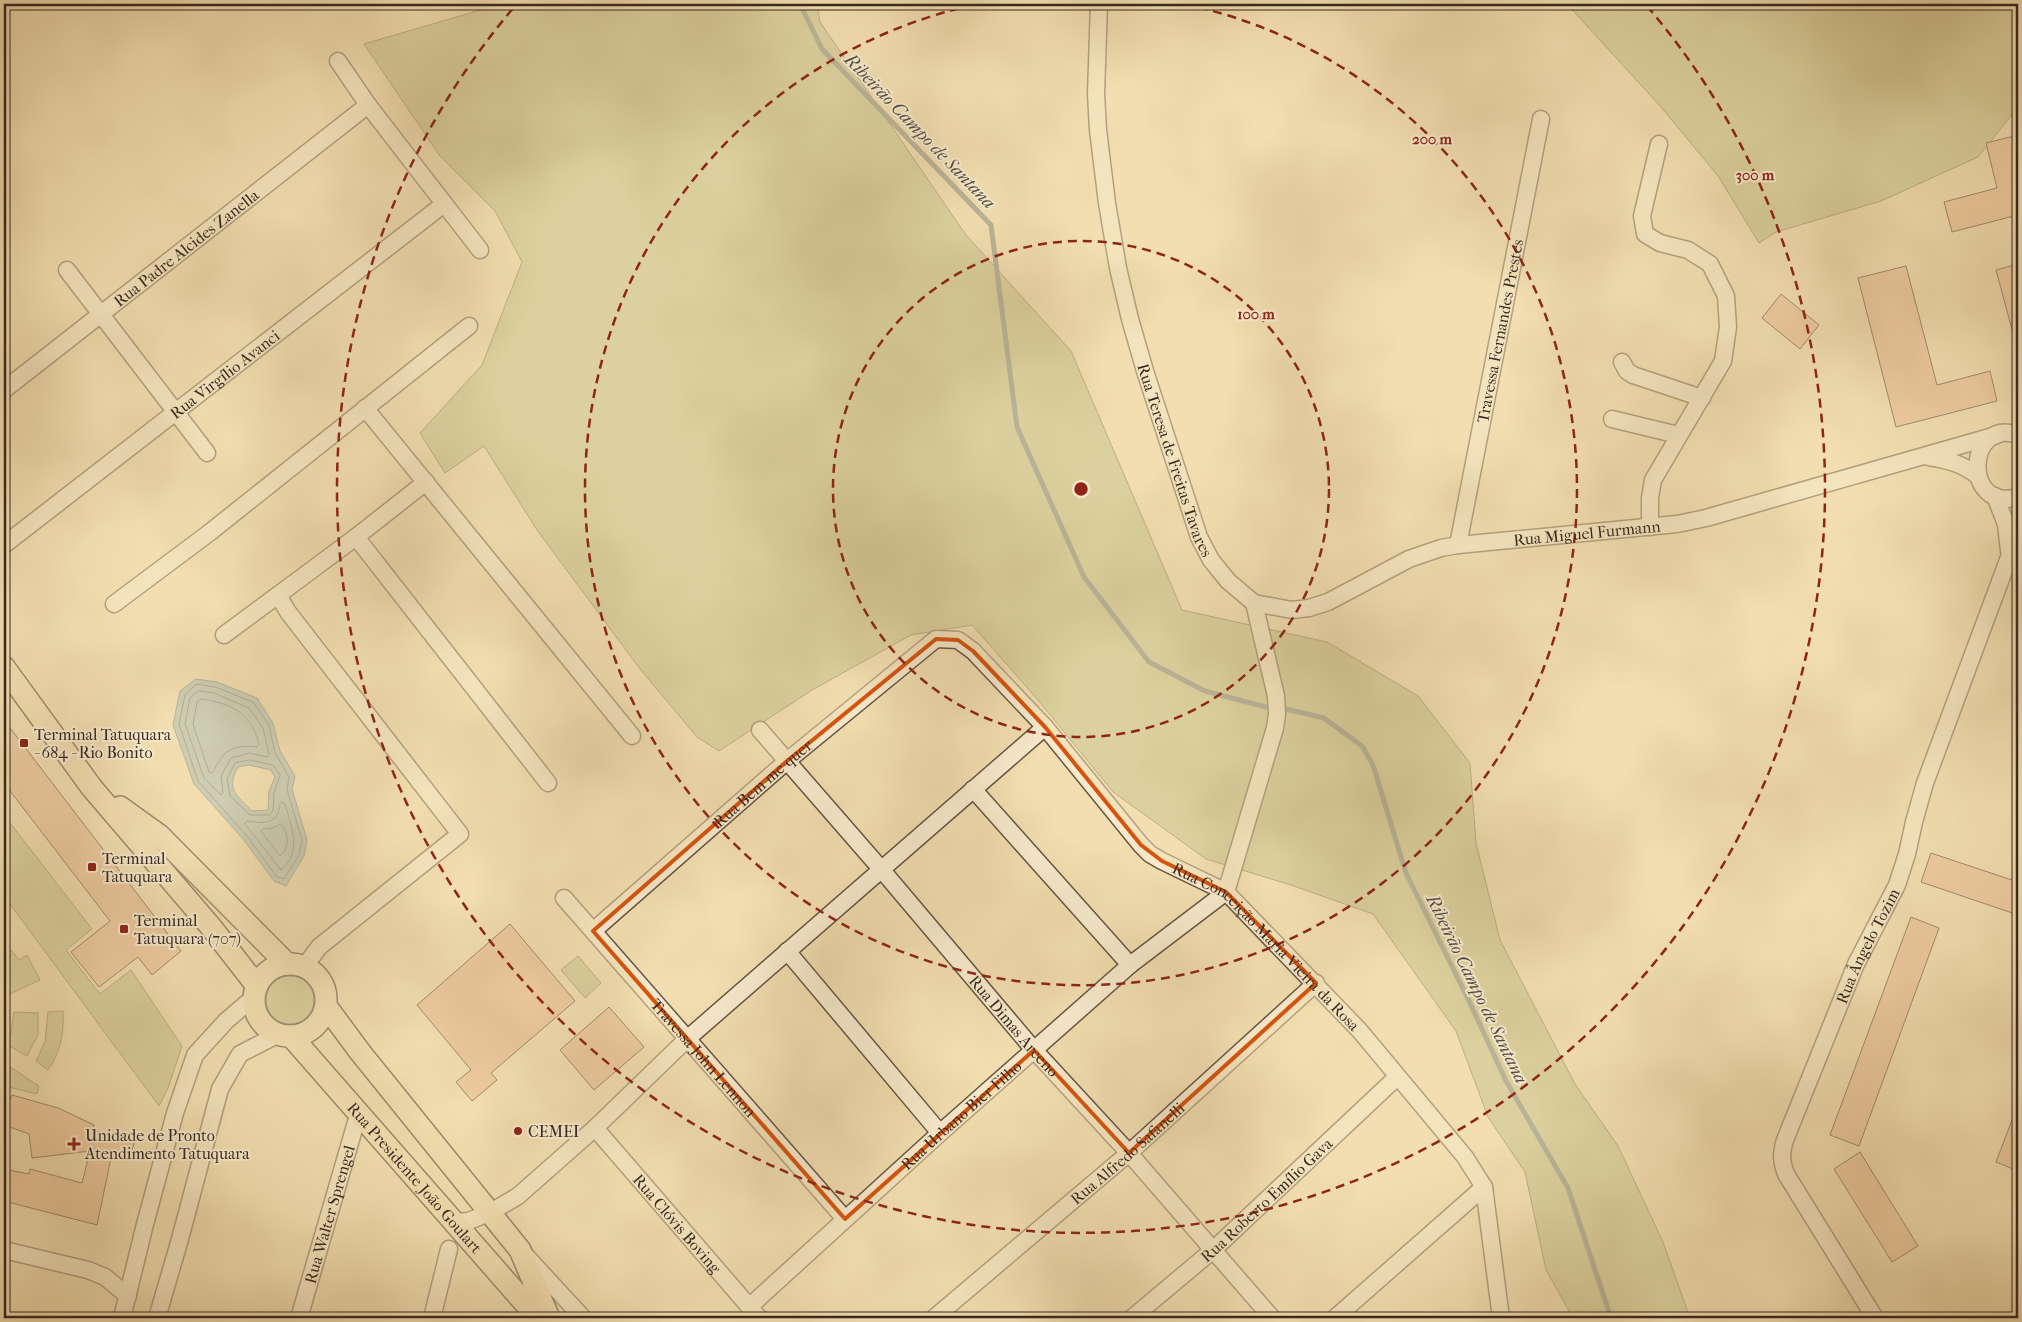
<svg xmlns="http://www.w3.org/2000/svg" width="2022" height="1322" viewBox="0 0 2022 1322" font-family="'IM FELL French Canon',serif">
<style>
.green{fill:#c0c087;stroke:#7c7454}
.water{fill:#a1b9b7;stroke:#777f7b;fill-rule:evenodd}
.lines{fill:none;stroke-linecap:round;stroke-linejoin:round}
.shore{stroke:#6c706c;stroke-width:1}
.stream{stroke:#777f7b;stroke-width:5}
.building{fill:#e8b68c;stroke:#372821}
.minor-casing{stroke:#665645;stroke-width:19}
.major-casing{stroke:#372821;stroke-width:24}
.minor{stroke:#f7eacc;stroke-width:16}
.major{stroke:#f2deb0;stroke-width:21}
.marked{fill:none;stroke:#d6540e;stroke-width:4;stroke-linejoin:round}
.ring{fill:none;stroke:#8f2418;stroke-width:2.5;stroke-dasharray:9 6}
.poi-dot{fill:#8f2418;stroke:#f7eacc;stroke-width:2}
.labels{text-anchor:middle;stroke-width:4;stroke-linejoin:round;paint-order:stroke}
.street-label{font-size:16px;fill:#372821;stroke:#f7eacc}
.poi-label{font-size:16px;fill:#372821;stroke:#f7eacc;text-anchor:start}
.water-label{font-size:18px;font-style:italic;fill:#524c46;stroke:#f7eacc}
.centre{fill:#8f2418;stroke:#f7eacc;stroke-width:2.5}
.ring-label{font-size:15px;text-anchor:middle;font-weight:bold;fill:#8f2418;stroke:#f7eacc;stroke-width:4;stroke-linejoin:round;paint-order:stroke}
</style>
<rect width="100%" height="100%" fill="#f2deb0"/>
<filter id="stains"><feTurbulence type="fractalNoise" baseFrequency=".004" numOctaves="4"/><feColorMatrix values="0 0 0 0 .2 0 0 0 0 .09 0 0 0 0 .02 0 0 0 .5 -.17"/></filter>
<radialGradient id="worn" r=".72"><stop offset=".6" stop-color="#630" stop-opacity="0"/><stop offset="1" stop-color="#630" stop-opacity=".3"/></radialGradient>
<!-- green -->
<path class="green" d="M501,4H817L820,22L966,235L1071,351L1182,610L1327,642L1418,696L1470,763L1476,843L1500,940L1575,1084L1618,1146L1663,1242L1690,1318H1573L1546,1270L1525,1172L1488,1117L1456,1031L1373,914L1291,885L1206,859L1113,792L1038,700L972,625L911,635L812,690L719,751L697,737L640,669L537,530L484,446L445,473L420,433L482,365L522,262L495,211L440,156L364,44Z
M1567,4H2018V107L1978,157L1881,201L1776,232L1759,243L1718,176L1661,107Z
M4,815L92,929L66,950L100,994L131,970L182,1046L168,1088L159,1106L4,896Z
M4,946L12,951L19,960L27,955L40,980L10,994L4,982Z
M578,956L601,983L585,998L561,970Z
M266 1000a24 24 0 1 1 48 0a24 24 0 1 1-48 0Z
M63,1011C64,1034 61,1051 48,1070L36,1061L45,1042L48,1012Z
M14,1012L38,1013V1035L27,1056L6,1044L11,1033Z
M4,1063L39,1086L37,1094L4,1086Z"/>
<!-- water -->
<path class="water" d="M196,679L217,682L257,698L273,723L280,751L295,776L292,789L307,840L304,856L286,886L274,881L243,839L194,784L173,725L180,691ZM249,765L271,770L275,777L269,791L268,810L252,811C236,795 226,789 238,767Z"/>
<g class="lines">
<!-- shore -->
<path class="shore" d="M197,684L215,687L253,702L269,725L275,753L289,777L287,790L302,840L299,855L284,879L277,877L247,836L198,781L179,724L185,695Z
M199,691L214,693L249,708L263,728L269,754L267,757L249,753L231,758L221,776L223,793L221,795L204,778L185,724L190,698Z
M202,699C233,704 251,713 259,744L257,747C246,745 230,746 223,756C218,761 216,768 212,773L209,772L193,724L197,702Z
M250,760L273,765L280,775L274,793L273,811L269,815H250L230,796L227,779L235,763Z
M282,802L285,804C291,826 303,852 281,870L245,824L247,821C264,824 279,824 280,804Z
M281,824C289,833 290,848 280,856L261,831L263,829L273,828Z"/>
<!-- stream -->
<path class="stream" d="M800,4L822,49L991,225L1017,427L1084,577L1149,662L1205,691L1266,707
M1286,709L1324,718L1362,746L1373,765L1406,873L1469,1001L1506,1081L1568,1188L1611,1318"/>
</g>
<!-- building -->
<path class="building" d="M2018,135V215L1952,232L1944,202L1997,188L1986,143Z
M2018,264V337H2014L1996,270Z
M1906,266L1937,385L1990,371L1997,401L1896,427L1858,278Z
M1781,294L1819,325L1800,349L1762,318Z
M4,720L181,951L152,975L138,957L99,987L71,952L110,921L4,783Z
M1931,853L2018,882V915L1921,882Z
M1911,917L1939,928L1859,1146L1830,1135Z
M510,924L575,1001L491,1073L497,1080L472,1101L456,1082L471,1070L417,1005Z
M609,1007L644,1047L594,1090L560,1050Z
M12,1095L58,1108L94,1125L92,1131L136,1137L130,1157L122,1155L119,1160L111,1158L97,1225L4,1201V1169L29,1174L30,1169L82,1183L90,1151L32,1158L29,1134L4,1125V1103L8,1104Z
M2017,1107H2018V1171L1996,1162Z
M1860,1152L1918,1246L1892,1262L1834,1169Z"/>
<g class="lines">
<!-- minor casing -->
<g class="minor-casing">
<g id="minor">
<path id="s1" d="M1099,4L1096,94L1098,130L1107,203L1118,268L1130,319L1145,371L1199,537L1211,560L1228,581L1254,603L1276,696L1277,714L1275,728L1226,892"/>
<path d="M338,61L368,105L480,250"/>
<path d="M67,270L207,453"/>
<path d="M1622,362L1627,371L1633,375L1702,398"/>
<path id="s2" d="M4,390L368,105"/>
<path d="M365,408L632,736"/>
<path d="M1612,419L1678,435"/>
<path d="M2018,435C1966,417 1962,513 2018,497"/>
<path d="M1929,457C1948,460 1963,464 1978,476"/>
<path d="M1995,496L2006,524L2009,551"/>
<path d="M1650,527V498L1653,480L1723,361L1728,327L1726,296L1710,264L1688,250L1660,243L1645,234L1642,216L1659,144"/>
<path d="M356,537L548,783"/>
<path id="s3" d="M4,545L444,204"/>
<path id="s4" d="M1458,545L1541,119"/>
<path id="s5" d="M1254,603L1292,610L1309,608L1328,602L1409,559L1441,548L1458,545L1677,524L1706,518L1997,435"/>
<path d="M114,604L209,533L469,326"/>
<path d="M224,635L278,595"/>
<path id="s6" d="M760,730L881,869L1034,1050L1129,1153L1272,1318"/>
<path d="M973,789L1130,965"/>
<path id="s7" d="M564,898L845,1219"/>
<path id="s8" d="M593,931L787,761L936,639L958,640L973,651L1045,727L1141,845L1150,854L1162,861L1226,892L1360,1031L1465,1157L1484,1187L1501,1318"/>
<path d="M787,951L940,1133"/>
<path d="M305,966L319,947L460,834L288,612L278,595L356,537L426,482"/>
<path id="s9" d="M595,1128L759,1318"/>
<path d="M449,1217L457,1222L469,1221L491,1212L518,1196L595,1128L687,1039L1045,727"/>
<path d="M4,1250L88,1270L105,1277L128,1296"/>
<path d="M526,1256L583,1318"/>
<path id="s10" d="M749,1307L940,1133L1130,965L1226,892"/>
<path d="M122,1318L144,1228L175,1113L195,1055L226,1021L254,997"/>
<path d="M157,1318L180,1239L220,1089L240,1054L279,1034"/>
<path id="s11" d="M299,1318L359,1112"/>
<path d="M432,1318L449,1249"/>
<path id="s12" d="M934,1318L1129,1153L1316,983"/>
<path id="s13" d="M1132,1318L1213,1250L1397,1077"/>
<path d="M1335,1318L1484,1187"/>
<path id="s14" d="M1875,1318L1786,1174C1781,1161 1781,1153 1785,1140L1856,964L1897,885L1907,854L1914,822L1925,783L2018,533"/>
</g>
</g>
<!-- major casing -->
<g class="major-casing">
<g id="major">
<path d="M4,667L92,788L211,927L257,986"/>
<path d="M120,807L159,835L287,964"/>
<circle cx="290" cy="1000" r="36"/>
<path d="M326,1006L360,1052L520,1250L549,1318"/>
<path id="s15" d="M291,1036L538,1318"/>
</g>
</g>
<!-- minor -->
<use href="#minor" class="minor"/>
<!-- major -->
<use href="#major" class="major"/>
</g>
<!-- marked area -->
<path d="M0 0H2022V1322H0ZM936,639L958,640L973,651L1045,727L1141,845L1162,861L1226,892L1316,983L1129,1153L1034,1050L845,1219L593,931L787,761Z" fill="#f2deb0" fill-opacity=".55" fill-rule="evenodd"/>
<path class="marked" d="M936,639L958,640L973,651L1045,727L1141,845L1162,861L1226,892L1316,983L1129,1153L1034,1050L845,1219L593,931L787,761Z"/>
<!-- distance rings -->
<g class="ring">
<circle cx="1081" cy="489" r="248"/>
<path d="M1184 4A496 496 0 1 1 978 4"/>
<path d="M1647 6A744 744 0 1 1 515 6"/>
</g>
<!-- markers -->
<g class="poi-dot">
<rect x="19" y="738" width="10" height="10" rx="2.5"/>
<rect x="87" y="862" width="10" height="10" rx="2.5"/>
<rect x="119" y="924" width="10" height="10" rx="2.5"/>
<circle cx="518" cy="1131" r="5"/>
<path d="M71.5 1136.5h5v5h5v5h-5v5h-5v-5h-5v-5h5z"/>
</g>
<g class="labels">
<!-- street labels -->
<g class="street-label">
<text dy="6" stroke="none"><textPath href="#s2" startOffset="231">Rua Padre Alcides Zanella</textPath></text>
<text dy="6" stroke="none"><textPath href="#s4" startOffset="218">Travessa Fernandes Prestes</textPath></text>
<text dy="6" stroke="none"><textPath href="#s3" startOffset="279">Rua Virgílio Avanci</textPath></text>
<text dy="6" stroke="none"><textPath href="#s1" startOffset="466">Rua Teresa de Freitas Tavares</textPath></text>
<text dy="6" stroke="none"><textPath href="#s5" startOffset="348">Rua Miguel Furmann</textPath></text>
<text dy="6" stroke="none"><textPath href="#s8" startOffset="225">Rua Bem-me-quer</textPath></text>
<text dy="6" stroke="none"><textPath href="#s14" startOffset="415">Rua Ângelo Tozim</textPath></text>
<text dy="6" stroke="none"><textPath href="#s8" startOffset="911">Rua Conceição Maria Vieira da Rosa</textPath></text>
<text dy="6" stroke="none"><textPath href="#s6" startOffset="390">Rua Dimas Arceno</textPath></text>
<text dy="6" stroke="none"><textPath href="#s7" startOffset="212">Travessa John Lennon</textPath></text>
<text dy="6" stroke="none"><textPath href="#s10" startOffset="286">Rua Urbano Bier Filho</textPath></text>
<text dy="6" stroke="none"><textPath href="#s12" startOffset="254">Rua Alfredo Safanelli</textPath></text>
<text dy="6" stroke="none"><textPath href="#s15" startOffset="188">Rua Presidente João Goulart</textPath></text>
<text dy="6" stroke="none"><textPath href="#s13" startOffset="179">Rua Roberto Emílio Gava</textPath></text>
<text dy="6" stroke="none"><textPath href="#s11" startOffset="108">Rua Walter Sprengel</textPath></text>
<text dy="6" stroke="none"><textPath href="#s9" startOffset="126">Rua Clóvis Boving</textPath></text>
</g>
<!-- poi labels -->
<g class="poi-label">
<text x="34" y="740">Terminal Tatuquara<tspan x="34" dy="18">- 684 - Rio Bonito</tspan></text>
<text x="102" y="864">Terminal<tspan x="102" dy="18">Tatuquara</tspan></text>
<text x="134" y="926">Terminal<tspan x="134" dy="18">Tatuquara (707)</tspan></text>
<text x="528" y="1137">CEMEI</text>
<text x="85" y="1141">Unidade de Pronto<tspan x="85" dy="18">Atendimento Tatuquara</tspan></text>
</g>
<!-- water labels -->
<g class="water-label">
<text transform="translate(920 131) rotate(46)" y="6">Ribeirão Campo de Santana</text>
<text transform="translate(1477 989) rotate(64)" y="6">Ribeirão Campo de Santana</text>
</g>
</g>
<circle cx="1081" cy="489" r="8" class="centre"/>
<g class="ring-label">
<text x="1432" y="144">200 m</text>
<text x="1755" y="180">300 m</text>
<text x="1256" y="319">100 m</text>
</g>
<!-- margin -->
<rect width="2022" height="1322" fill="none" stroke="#f2deb0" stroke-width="20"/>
<rect x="5" y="5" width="2012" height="1312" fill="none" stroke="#372821" stroke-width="2.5"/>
<rect x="10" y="10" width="2002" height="1302" fill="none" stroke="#372821"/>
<rect width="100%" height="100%" filter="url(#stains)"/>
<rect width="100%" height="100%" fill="url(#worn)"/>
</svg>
